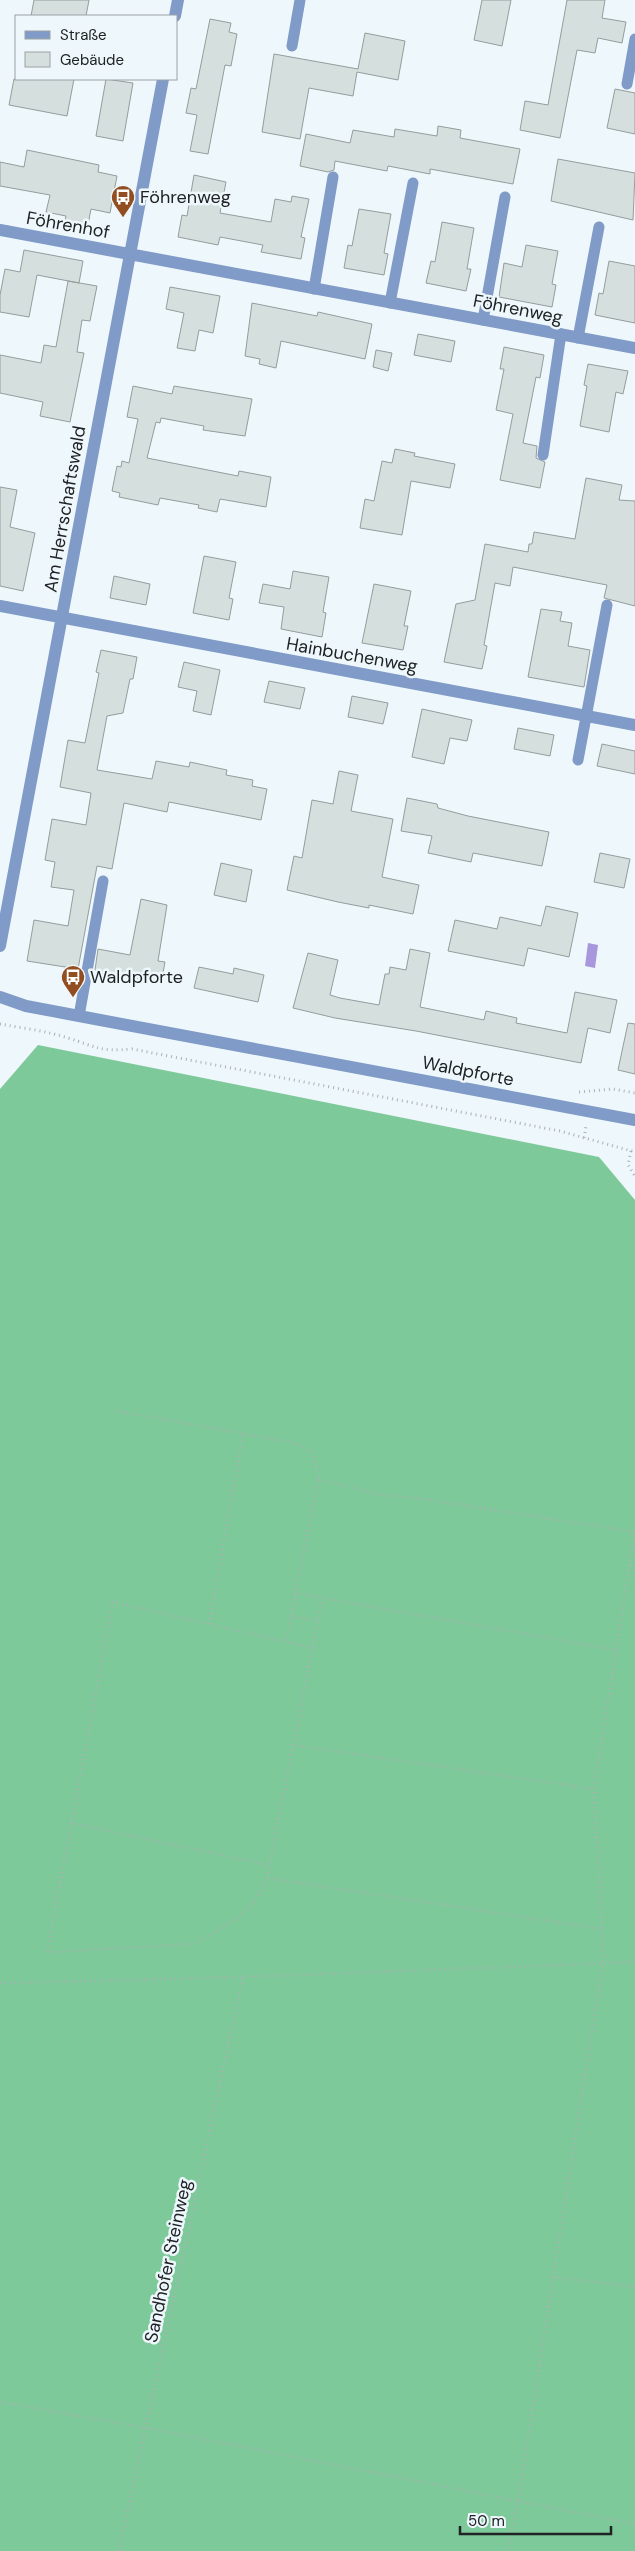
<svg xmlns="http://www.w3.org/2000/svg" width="635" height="2551" viewBox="0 0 635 2551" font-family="'DM Sans',sans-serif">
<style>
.forest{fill:#7ec99a}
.water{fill:#a897dd}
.building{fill:#d5dfde;stroke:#949d9c}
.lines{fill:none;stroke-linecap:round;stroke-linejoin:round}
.path{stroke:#abb2b5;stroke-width:3;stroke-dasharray:1 4;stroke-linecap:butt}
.lane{stroke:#809bc7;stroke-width:11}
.street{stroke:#809bc7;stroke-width:12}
.labels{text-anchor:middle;stroke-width:5;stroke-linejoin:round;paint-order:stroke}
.poi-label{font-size:18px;fill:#202325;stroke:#eef7fb;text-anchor:start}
.street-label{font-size:18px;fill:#202325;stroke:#eef7fb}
</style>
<rect width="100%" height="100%" fill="#eef7fb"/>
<!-- forest -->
<path class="forest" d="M38,1045L599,1157L635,1200V2551H0V1089Z"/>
<!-- water -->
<path class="water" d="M588,943L598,945L595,968L585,966Z"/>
<!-- building -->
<path class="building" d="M34,0H89L86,16H31Z
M482,0H511L502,46L474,40Z
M567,0H605L602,18L626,22L622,43L598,38L595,53L577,50L560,138L520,130L525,101L548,105Z
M210,19L231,23L229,32L237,34L231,66L225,65L208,154L190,151L197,115L186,113L191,88L196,89Z
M365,33L405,41L398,80L357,72L353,96L309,88L300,139L262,132L274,54L358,69Z
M14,79H74L67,116L9,105Z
M106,79L133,83L123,141L96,136Z
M615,89L635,93V134L607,128Z
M438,126L461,130L460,138L520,149L513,184L430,169V174L388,166L387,171L335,161L334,170L328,172L300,166L306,134L350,143L353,130L394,137L395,129L437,136Z
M27,150L99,165L98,172L117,176L110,213L91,209L87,230L64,225L66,216L46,212L50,195L0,186V162L24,167Z
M558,159L635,173L633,220L551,201Z
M194,175L226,182L220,213L271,222L275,199L291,202L292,196L309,199L301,237L305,238L301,259L261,252L263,245L220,237L218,245L178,237L182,215L187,216Z
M359,209L391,214L384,253L388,254L384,275L344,268L348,245L352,246Z
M442,222L474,228L467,269H471L466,291L426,283L431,261L435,262Z
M526,245L558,251L552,284L556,285L552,307L499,297L504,263L522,267Z
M24,250L83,261L79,283L37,275L29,317L0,312V295L5,269L20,272Z
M609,261L635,266V323L595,315L599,293L603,294Z
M68,281L97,286L90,321L82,320L77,352L84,353L70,422L40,416L43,402L0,393V355L41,363L44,345L56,347Z
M170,287L220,296L213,333L199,330L195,351L177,348L184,313L166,309Z
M252,303L317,316L318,312L372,324L365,359L281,341L276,368L259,364L260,359L245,356Z
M418,334L455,341L451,362L414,355Z
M504,347L544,355L540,378L536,377L523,443L537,446L536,458L545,462L540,488L500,480L513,414L496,410L504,369H500Z
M376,350L392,353L388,371L373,367Z
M588,364L628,371L623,394L616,392L609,432L580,426L587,386L584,385Z
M133,386L172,394L174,386L252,399L245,436L203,430L204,426L161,418L160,423L156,422L147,458L238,476L239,471L271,477L266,507L220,499L217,512L198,508L199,505L160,498L158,505L119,497L120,493L112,491L117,466L121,467L122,461L129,463L138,419L127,417Z
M395,449L415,453L414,456L455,464L450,488L411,481L402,535L360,528L365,499L374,501L382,461L392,463Z
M586,478L622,485L619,500L635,501V606L604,598L607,585L513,567L510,586L495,583L484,645L487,646L482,669L444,662L456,604L475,600L485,544L528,552L529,544H532L534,532L575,539Z
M0,487L17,490L10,527L35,533L23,591L0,586Z
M204,556L236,562L229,598L233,599L229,620L193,613Z
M293,571L329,577L323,612L326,613L322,637L281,629L284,607L259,603L263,584L290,589Z
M114,576L150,584L146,605L110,598Z
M374,584L411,591L404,626H408L403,650L362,643Z
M541,609L562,612L560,621L572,623L568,646L590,650L584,687L528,677Z
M101,650L137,657L133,679H130L123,713L107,716L97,770L152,779L156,761L189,767L190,762L227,770L226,775L253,780L252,786L267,789L261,820L169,802L167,812L124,803L112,869L97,866L78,969L27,961L34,920L68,926L74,890L51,887L55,862L45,860L52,819L86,825L91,793L60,787L68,740L85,743L99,673L96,672Z
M184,662L220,670L211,715L193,711L197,691L178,687Z
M269,681L305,688L300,709L264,702Z
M352,696L388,703L383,724L348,717Z
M422,709L472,720L467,741L450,738L444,764L412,757Z
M518,728L554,735L550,756L514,749Z
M602,744L635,751V774L597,766Z
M339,771L358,775L351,811L393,819L382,877L419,885L413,914L369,905V908L338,902L287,890L294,856L302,858L312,800L333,804Z
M407,798L437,804L438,808L468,816L549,832L542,866L473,853L471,862L428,853L432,836L401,831Z
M600,853L630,859L624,888L594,882Z
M221,863L252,870L246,902L214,895Z
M141,899L167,905L158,961L165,962L161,984L95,970L98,949L130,955Z
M546,906L578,913L569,957L528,948L524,966L448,951L455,920L497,929L500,917L541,926Z
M410,949L430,953L420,1007L484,1020L486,1011L517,1018L516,1023L567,1033L575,992L617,1000L610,1033L588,1028L581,1063L416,1031L335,1018L293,1008L308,953L338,960L330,995L340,998L379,1005L385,974H389L390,967L406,970Z
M199,967L233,974L234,968L264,975L258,1002L194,988Z
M628,1023L635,1024V1074L618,1070Z"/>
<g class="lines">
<!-- path -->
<path class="path" d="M0,1024C22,1028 47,1031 68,1038C97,1047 99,1052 132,1049L560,1131L635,1152
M579,1092L613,1089L635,1093
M584,1138L586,1126
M631,1151L628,1165L635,1176
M117,1411L296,1443L313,1453L318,1479L286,1642
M318,1479L377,1494L424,1499L635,1532L594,1789L602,1929
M630,1565L635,1566
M295,1593L616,1650
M291,1616L318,1621
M209,1624L243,1434
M313,1648L113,1602L47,1952L195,1944L239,1917L257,1898L267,1878L602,1929L603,1962L518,2500L507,2551
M293,1745L594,1789
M71,1823L269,1865
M267,1878L322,1599
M0,1983L243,1977L635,1962
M553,2277L635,2287
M0,2402L147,2428L635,2524
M119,2551L243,1977"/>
<!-- lane -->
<path class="lane" d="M292,46L300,0
M627,84L635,39
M314,289L333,177
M390,303L413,183
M483,320L505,197
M578,338L599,227
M543,455L561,334
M578,760L607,605
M79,1016L103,881"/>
<!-- street -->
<path class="street" d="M175,16L178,0
M0,230L635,348
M0,606L635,725
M0,946L163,79
M0,997L26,1006L79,1016L635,1120"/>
</g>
<!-- icons -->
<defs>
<g id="bus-pin" transform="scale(1.25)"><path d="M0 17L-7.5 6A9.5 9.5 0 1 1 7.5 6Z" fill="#924e20" stroke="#eef7fb"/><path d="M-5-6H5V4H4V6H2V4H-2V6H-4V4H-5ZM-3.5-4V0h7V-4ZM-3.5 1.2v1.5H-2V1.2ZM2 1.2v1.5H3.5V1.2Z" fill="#fff"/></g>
</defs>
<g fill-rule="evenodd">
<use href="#bus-pin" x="123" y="197"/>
<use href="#bus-pin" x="73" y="977"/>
</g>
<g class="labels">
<!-- poi labels -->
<g class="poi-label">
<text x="140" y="203">Föhrenweg</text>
<text x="90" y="983">Waldpforte</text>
</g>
<!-- street labels -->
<g class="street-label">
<text transform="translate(68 225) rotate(10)" y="6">Föhrenhof</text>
<text transform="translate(518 309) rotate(11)" y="6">Föhrenweg</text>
<text transform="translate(65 509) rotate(-80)" y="6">Am Herrschaftswald</text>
<text transform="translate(352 655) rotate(10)" y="6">Hainbuchenweg</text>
<text transform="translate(468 1071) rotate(11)" y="6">Waldpforte</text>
<text transform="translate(168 2261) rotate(-78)" y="6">Sandhofer Steinweg</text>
</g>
</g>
<!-- legend -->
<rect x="15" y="15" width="162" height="65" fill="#eef7fb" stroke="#9ca2a5"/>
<rect x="25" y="31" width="25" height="8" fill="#809bc7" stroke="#9ca2a5"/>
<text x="60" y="40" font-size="15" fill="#202325">Straße</text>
<rect x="25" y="52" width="25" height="15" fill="#d5dfde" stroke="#9ca2a5"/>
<text x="60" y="65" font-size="15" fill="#202325">Gebäude</text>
<!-- scale -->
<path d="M460 2526v8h151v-8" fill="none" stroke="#202325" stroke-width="2.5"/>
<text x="468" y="2526" font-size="15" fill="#202325" stroke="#eef7fb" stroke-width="4" paint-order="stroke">50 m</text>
</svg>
